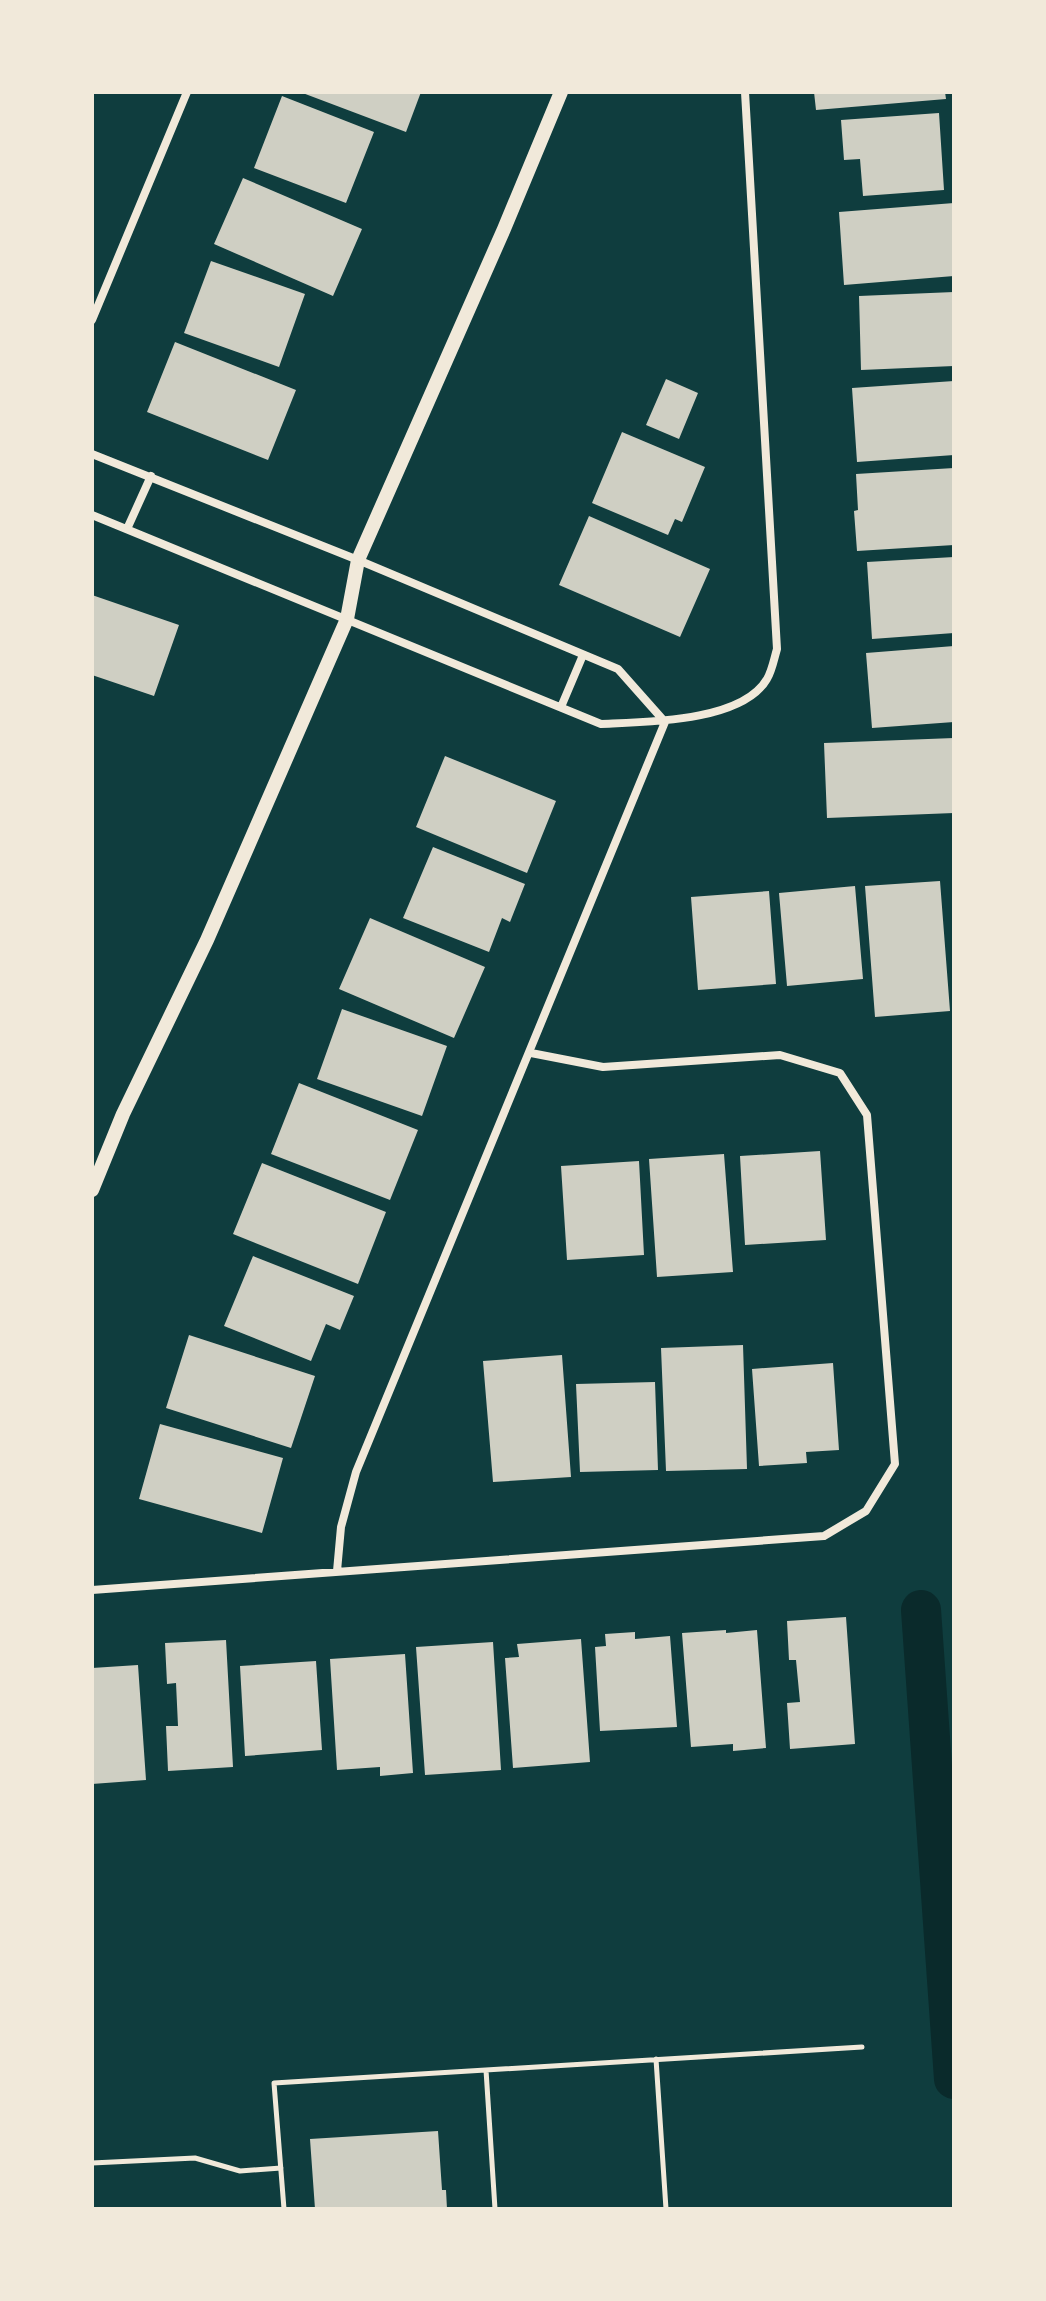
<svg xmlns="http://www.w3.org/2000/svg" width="1046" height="2301" viewBox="0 0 1046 2301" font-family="'DejaVu Sans',sans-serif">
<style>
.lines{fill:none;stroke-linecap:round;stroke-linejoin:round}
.canal{stroke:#0a2a2b;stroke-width:40}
.building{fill:#cfcfc3}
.path{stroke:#f1e9da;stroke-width:5}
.minor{stroke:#f1e9da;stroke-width:8}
.tertiary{stroke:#f1e9da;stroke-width:14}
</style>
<rect width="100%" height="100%" fill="#0f3d3e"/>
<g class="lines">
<!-- canal -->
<path class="canal" d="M921,1610L954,2079"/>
</g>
<!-- building -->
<path class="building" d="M300,92H421L406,132Z
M814,92H945L946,99L816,110Z
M282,96L374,132L346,203L254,168Z
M939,113L944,190L863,196L860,159L844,160L841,120Z
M243,178L362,229L333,296L214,244Z
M954,203V276L844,285L839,212Z
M211,261L305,294L279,367L184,333Z
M954,292V366L861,370L859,296Z
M175,342L296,390L268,460L147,412Z
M666,379L698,393L679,439L646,425Z
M954,381V455L857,462L852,388Z
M622,432L705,467L682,522L675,519L668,535L592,503Z
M954,468V545L857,551L854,511L858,510L856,474Z
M589,516L710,569L680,637L559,585Z
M954,557V633L872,639L867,562Z
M92,595L179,625L154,696L92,675Z
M954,646V722L872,728L866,653Z
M954,738V813L827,818L824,743Z
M445,756L556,801L527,873L416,827Z
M433,847L525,884L510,922L502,918L489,952L403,918Z
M940,881L950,1011L875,1017L865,886Z
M855,886L863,979L787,986L779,893Z
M769,891L776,984L698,990L691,897Z
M370,918L485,967L454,1038L339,989Z
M342,1009L447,1046L422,1116L317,1079Z
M299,1083L418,1130L390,1200L271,1154Z
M820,1151L826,1240L745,1245L740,1156Z
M724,1154L733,1272L657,1277L649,1159Z
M639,1161L644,1255L567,1260L561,1166Z
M262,1163L386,1212L358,1284L233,1234Z
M253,1256L354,1296L340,1330L326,1324L311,1361L224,1326Z
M189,1335L315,1376L291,1448L166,1408Z
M743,1345L747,1469L666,1471L661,1348Z
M562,1355L571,1477L493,1482L483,1361Z
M833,1363L839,1450L806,1452L807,1463L759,1466L752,1369Z
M655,1382L658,1470L580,1472L576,1384Z
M160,1424L283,1458L262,1533L139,1499Z
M846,1617L855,1744L790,1749L787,1703L800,1702L796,1660H789L787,1621Z
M726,1630V1633L757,1630L766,1748L733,1751V1744L691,1747L682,1633Z
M635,1632V1639L670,1636L677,1727L600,1731L595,1647L606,1646L605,1634Z
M581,1639L590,1762L513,1768L505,1658L519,1657L517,1644Z
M226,1640L233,1767L168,1771L166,1726H178L176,1683L167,1684L165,1643Z
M493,1642L501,1770L425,1775L416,1647Z
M405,1654L413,1773L380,1776V1767L337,1770L330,1659Z
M316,1661L322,1750L245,1756L240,1666Z
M138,1665L146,1780L92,1784V1668Z
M438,2131L442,2190H446L447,2209H315L310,2139Z"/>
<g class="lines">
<!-- path -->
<path class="path" d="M656,2059L666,2209
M486,2070L495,2209
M92,2163L195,2158L240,2171L281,2168
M284,2209L274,2083L862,2047"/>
<!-- minor -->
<path class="minor" d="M92,320L187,92
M92,454L358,560L618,669L665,722
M92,515L601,724C646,722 742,722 767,679C772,671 774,659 777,649L745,92
M127,529L151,476
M561,707L583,655
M337,1571L341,1527L356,1472L665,722
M92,1590L824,1536L866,1511L895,1464L867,1115L840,1073L780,1055L603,1067L531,1053"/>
<!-- tertiary -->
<path class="tertiary" d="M92,1190L123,1114L207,940L347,619L358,560L504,229L561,92"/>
</g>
<!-- border -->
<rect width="1046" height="2301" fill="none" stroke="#f1e9da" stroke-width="188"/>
</svg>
